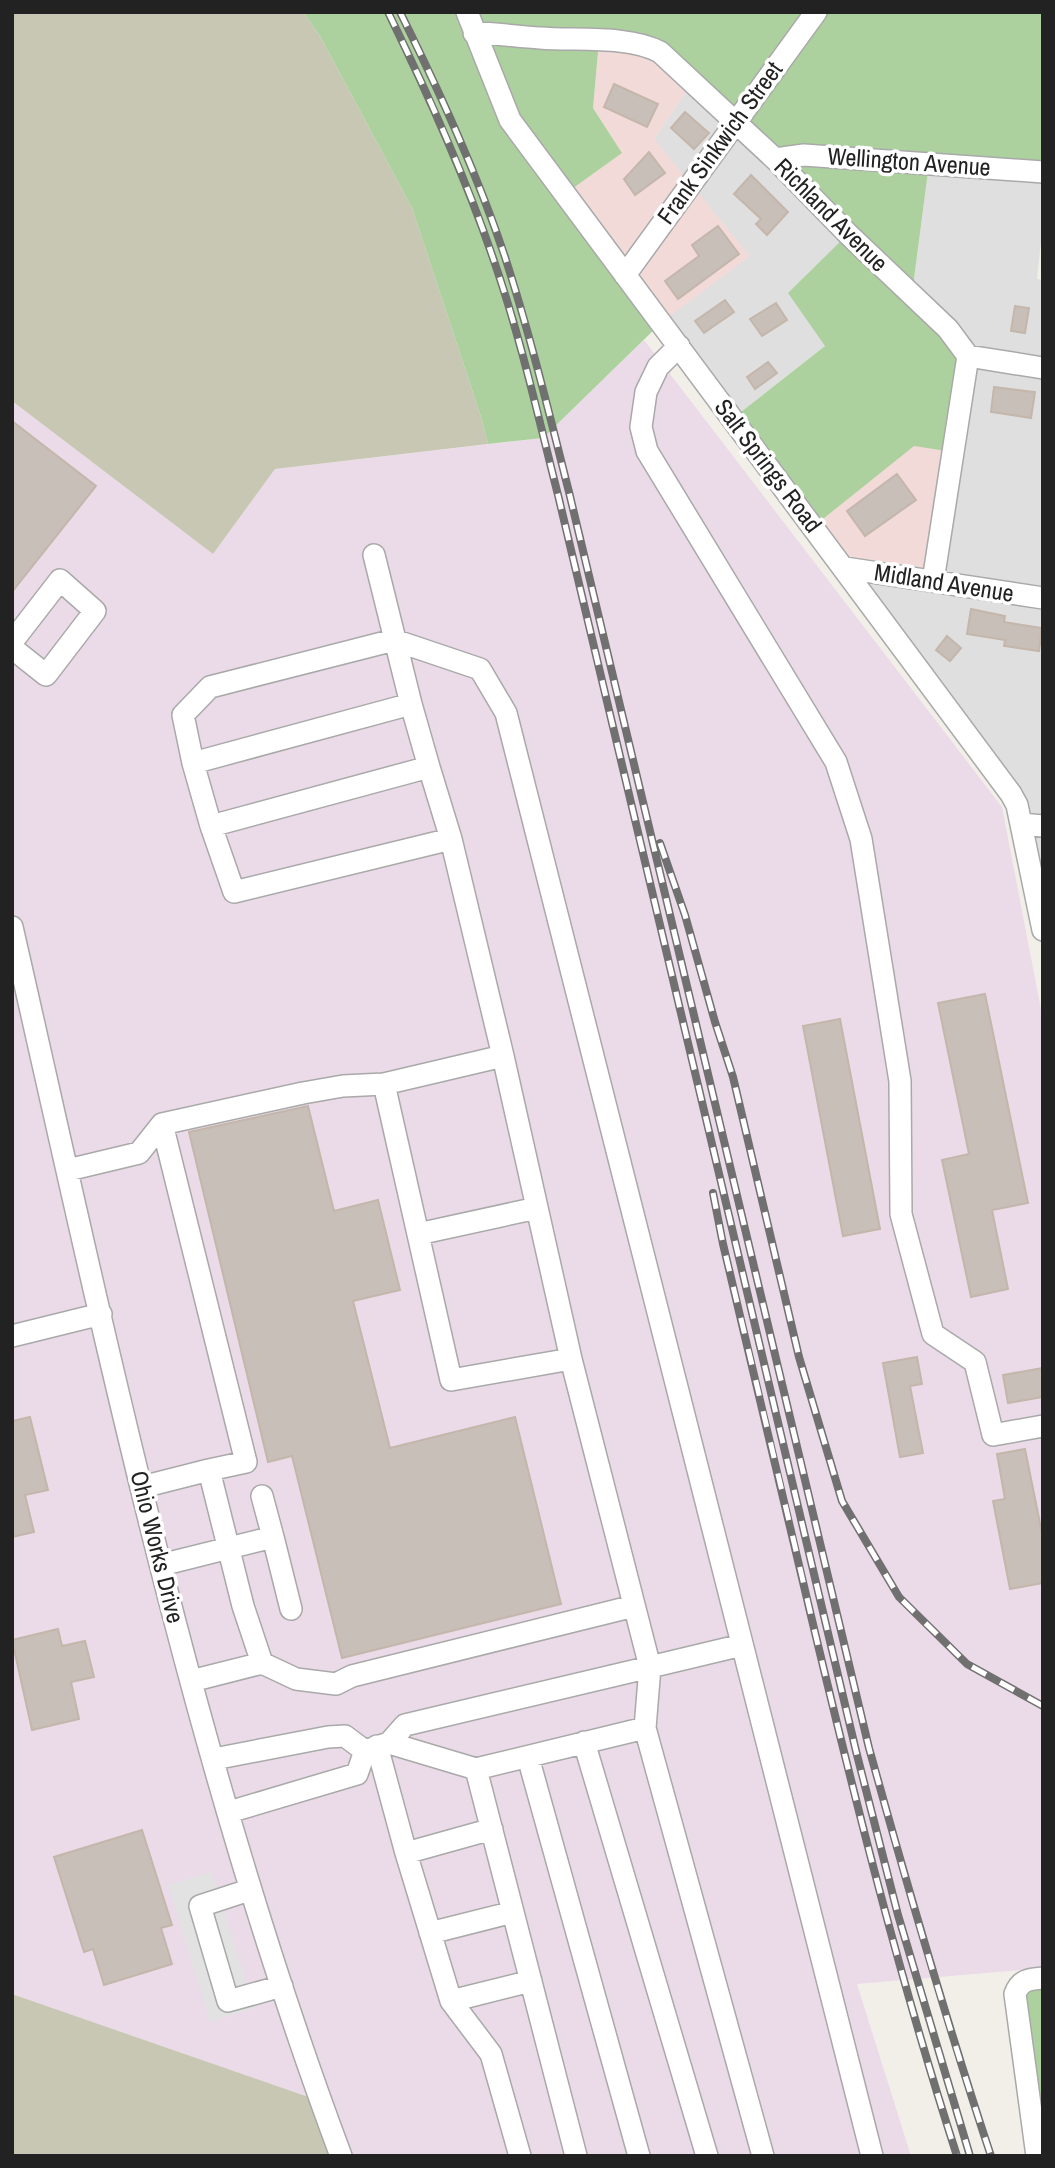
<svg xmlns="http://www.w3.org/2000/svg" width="1055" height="2168" viewBox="0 0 1055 2168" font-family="'Archivo Narrow',sans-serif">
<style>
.residential{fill:#e0dfdf}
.commercial{fill:#f2dad9}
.industrial{fill:#ebdbe8}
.construction{fill:#c7c7b4}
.forest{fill:#add19e}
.parking{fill:#e2e2e2}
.building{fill:#c7bfb8;stroke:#c4b6ab;stroke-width:2}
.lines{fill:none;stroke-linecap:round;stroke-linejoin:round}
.minor-casing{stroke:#a9a9a9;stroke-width:24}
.minor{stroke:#fff;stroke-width:21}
.rail-casing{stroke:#707070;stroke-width:8}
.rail{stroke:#fff;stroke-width:5;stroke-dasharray:16;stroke-linecap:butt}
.labels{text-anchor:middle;stroke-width:7;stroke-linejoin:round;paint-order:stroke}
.street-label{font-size:24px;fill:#222;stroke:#fff}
</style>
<rect width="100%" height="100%" fill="#f2efe9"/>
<!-- residential -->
<path class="residential" d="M693,82L848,234L825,346L732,419L661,323L654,139Z
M929,164L1043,172V223L1037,279L1043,280V930L1017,805L845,568L912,294Z"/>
<!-- commercial -->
<path class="commercial" d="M599,41L646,46L693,82L654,139L750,256L661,323L565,194L622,153L593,108Z
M914,445L953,452L933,581L845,568L813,527Z"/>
<!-- industrial -->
<path class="industrial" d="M644,340L1002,807L1043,1020V1968L857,1984L911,2156H341L320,2101L12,1994V401L213,554L275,469L543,438Z"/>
<!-- construction -->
<path class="construction" d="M12,12H303L320,36L412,208L481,417L488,444L275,469L213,554L12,401Z
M12,1994L320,2101L341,2156H12Z"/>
<!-- forest -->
<path class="forest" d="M303,12H980L993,14L994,12H1043V172L929,164L912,294L960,343L953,452L914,446L813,527L732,419L825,346L788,293L848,234L671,61L599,41L593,108L622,153L565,194L661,323L543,438L488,444L481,417L412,208L320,36Z
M1043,1978V2139L1018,1987Z"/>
<!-- parking -->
<path class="parking" d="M212,1872L254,2008L210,2022L168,1885Z"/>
<!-- building -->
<path class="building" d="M614,84L658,104L647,127L604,107Z
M685,112L709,133L694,149L671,128Z
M649,152L665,173L635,195L624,179Z
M751,175L788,212L767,235L756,224L761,219L734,194Z
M718,226L739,254L678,299L665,281L699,256L692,245Z
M725,300L734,312L704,333L695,321Z
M776,303L787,320L762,336L750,319Z
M1015,306L1029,308L1025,333L1011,331Z
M768,362L777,373L755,389L747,377Z
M994,387L1035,392L1031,418L991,412Z
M12,421L96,486L12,592Z
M897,474L916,500L865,536L847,511Z
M971,609L1005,616L1004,622L1042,628L1039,651L1004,646L1005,640L967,634Z
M947,636L961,648L950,661L936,650Z
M985,994L1028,1203L992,1210L1008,1289L971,1297L942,1160L969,1154L938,1003Z
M840,1019L880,1229L843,1236L803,1026Z
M308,1106L334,1211L378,1200L400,1290L353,1301L390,1448L515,1417L561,1604L342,1658L292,1456L268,1462L189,1132Z
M917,1357L922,1384L910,1386L923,1453L900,1457L883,1363Z
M1043,1368V1397L1008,1403L1003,1375Z
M30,1417L48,1490L25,1495L34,1532L12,1537V1421Z
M1025,1449L1043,1538V1583L1010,1589L993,1501L1005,1499L997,1454Z
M58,1629L62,1646L85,1641L94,1677L71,1682L79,1719L32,1730L12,1640Z
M142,1830L172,1925L161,1928L172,1964L104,1985L93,1949L84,1952L54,1857Z"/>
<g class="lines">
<!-- minor casing -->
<g class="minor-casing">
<path id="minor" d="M467,12L510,120L1011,794L1017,805L1043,930
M474,33C497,33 518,37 540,38C576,41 628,35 660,52L775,159L848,234L948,329L968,356L933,581
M775,159L804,155L1043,172
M625,275L816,12
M679,346L658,367L646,392L641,427L647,451L836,762L861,839L900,1081L901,1214L933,1334L975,1362L993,1435L1043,1426
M968,356L1043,368
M374,555L411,704
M845,568L1043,598
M12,642L60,580L95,611L46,675L12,648
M193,763L411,704L429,767L211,826L193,763L183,715L210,687L394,640L480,669L506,713L872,2156
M1021,824L1043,826
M211,826L234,892L451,839L429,767
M451,839L503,1056L384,1084L451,1380L571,1359L503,1056
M12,927C106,1340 192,1758 341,2156
M162,1124L246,1462L209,1470
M68,1170L139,1153L162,1124L303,1093L343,1086L384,1084
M418,1234L537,1208
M12,1336L101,1314
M571,1359L650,1667L742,1645
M142,1487L209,1470L243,1606L262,1663L191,1681
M262,1496L273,1537
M161,1565L273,1537L291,1609
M262,1663L296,1679L336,1684L352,1676L634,1606
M584,1742L707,2156
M389,1743L405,1725L650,1667L645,1728
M377,1746L406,1853L451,2001L491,2054L520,2156
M528,1757L639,2156
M214,1759L328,1737L345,1736L365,1751
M229,1812L357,1774L365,1751L389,1743L476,1769
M406,1853L492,1829
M249,1890L200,1906L228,2001L282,1986
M430,1933L513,1912
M451,2001L531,1981
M576,2156L476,1769L645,1728L763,2156
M1037,2156L1015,1994C1020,1980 1029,1979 1043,1978"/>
</g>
<!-- minor -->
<use href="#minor" class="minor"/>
<!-- rail casing -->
<g class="rail-casing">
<path id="rail" d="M388,12C427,92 464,173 493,258C520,335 538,416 558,495L856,1751L898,1915L970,2156
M400,12C439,91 477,173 505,257C530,334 549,413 569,492L869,1748C907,1885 946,2021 991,2156
M660,843L685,915L715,1022L733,1077L799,1357L842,1501L899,1597L967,1664L1043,1706
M713,1193L723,1244C753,1369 783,1494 812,1620C855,1800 900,1980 957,2156"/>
</g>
<!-- rail -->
<use href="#rail" class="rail"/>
</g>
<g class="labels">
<!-- street labels -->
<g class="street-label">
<text transform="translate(720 143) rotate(-54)" y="8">Frank Sinkwich Street</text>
<text transform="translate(909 162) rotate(4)" y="8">Wellington Avenue</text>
<text transform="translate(831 215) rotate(45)" y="8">Richland Avenue</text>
<text transform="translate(768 466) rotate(53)" y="8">Salt Springs Road</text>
<text transform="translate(944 583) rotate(9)" y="8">Midland Avenue</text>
<text transform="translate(157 1547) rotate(76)" y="8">Ohio Works Drive</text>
</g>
</g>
<!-- border -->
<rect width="1055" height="2168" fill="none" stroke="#222222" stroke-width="28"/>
</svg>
